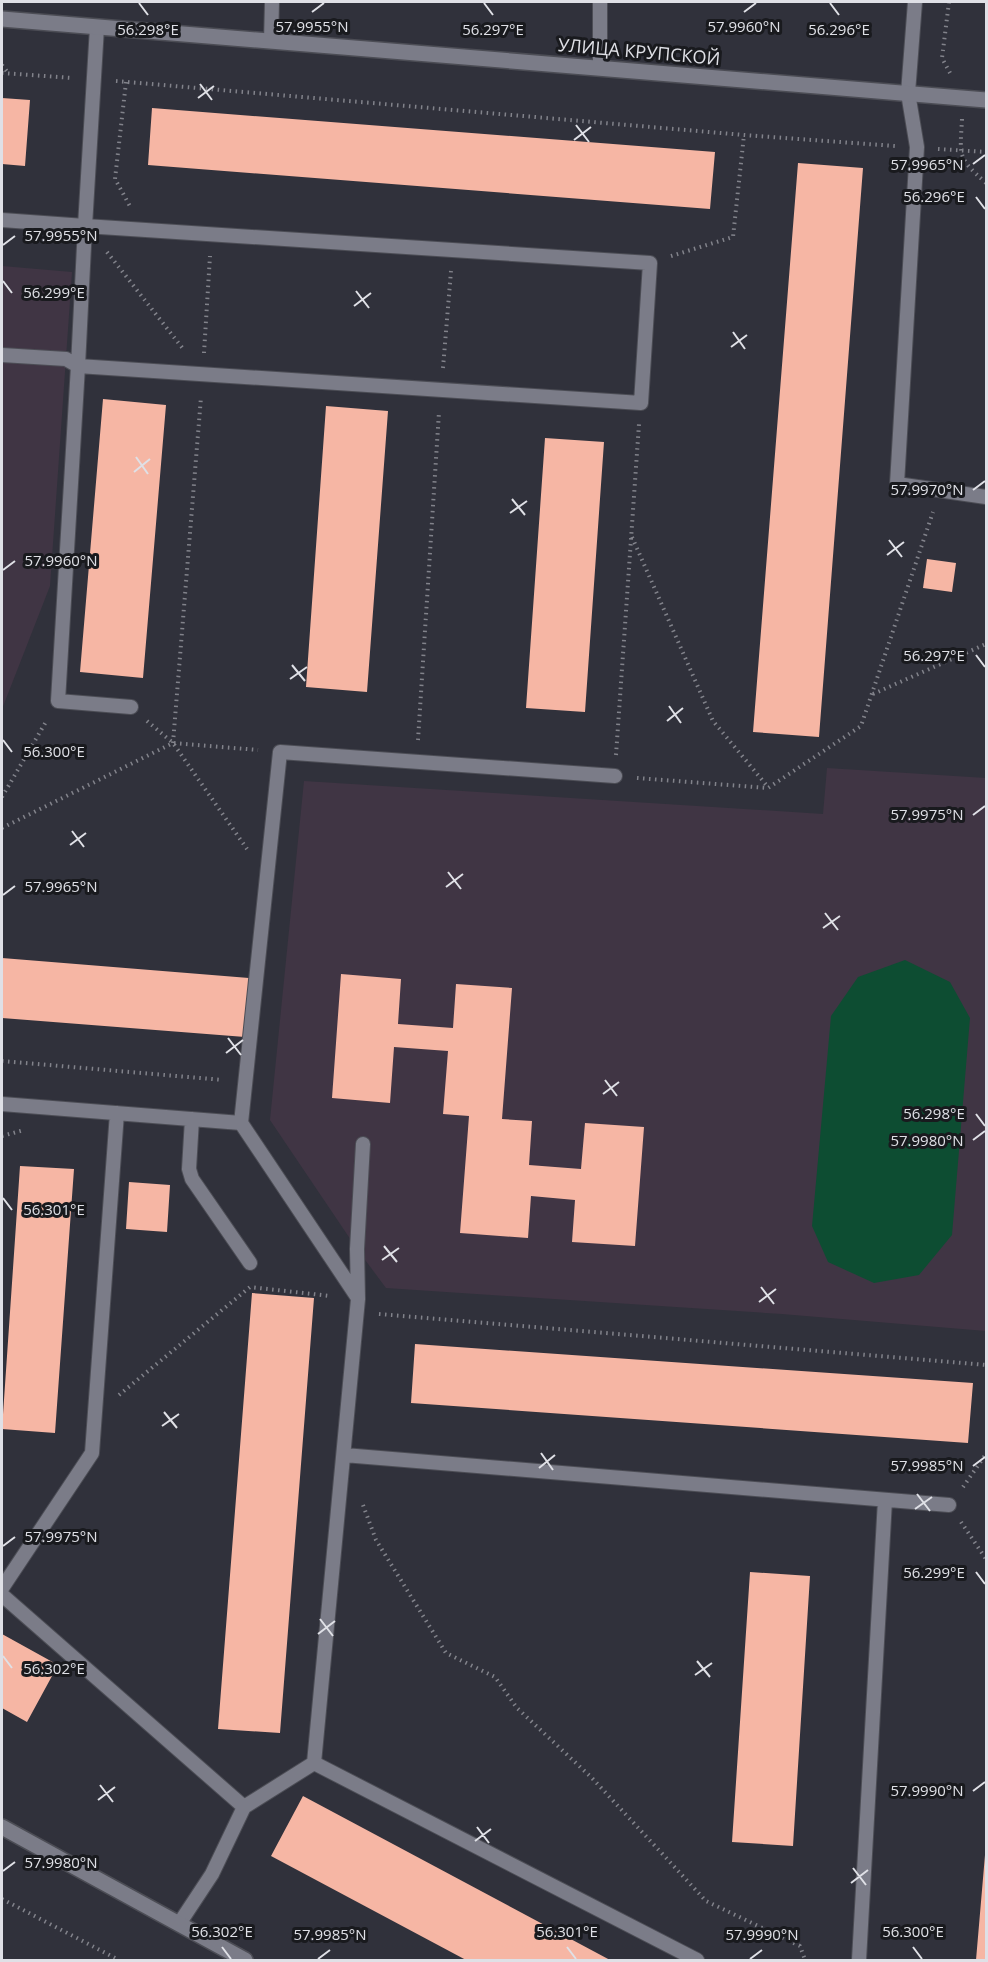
<svg xmlns="http://www.w3.org/2000/svg" width="988" height="1962" viewBox="0 0 988 1962" font-family="'Open Sans',sans-serif">
<style>
.education{fill:#403544}
.green{fill:#0d4d32}
.building{fill:#f6b6a4}
.lines{fill:none;stroke-linecap:round;stroke-linejoin:round}
.service-casing{stroke:#4c4d55;stroke-width:16}
.minor-casing{stroke:#4c4d55;stroke-width:18}
.secondary-casing{stroke:#4c4d55;stroke-width:18}
.path{stroke:#82838b;stroke-width:4;stroke-dasharray:1.5 4.5;stroke-linecap:butt}
.service{stroke:#7b7c88;stroke-width:14}
.minor{stroke:#7b7c88;stroke-width:15}
.secondary{stroke:#7b7c88;stroke-width:15}
.ticks{fill:none;stroke:#dfe0e6;stroke-width:2}
.labels{text-anchor:middle;stroke-width:6;stroke-linejoin:round;paint-order:stroke}
.street-label{font-size:18px;fill:#dfe0e6;stroke:#191a1e}
.ticks-label{font-size:15px;text-anchor:middle;fill:#dfe0e6;stroke:#191a1e;stroke-width:6;stroke-linejoin:round;paint-order:stroke}
</style>
<rect width="100%" height="100%" fill="#30313b"/>
<!-- education -->
<path class="education" d="M2,266L72,272L50,586L2,709Z
M827,768L986,778V1331L782,1314L386,1288L357,1249L270,1120L304,781L823,814Z"/>
<!-- green -->
<path class="green" d="M905,960L950,982L970,1018L952,1235L919,1275L874,1283L828,1262L812,1226L831,1016L858,977Z"/>
<!-- building -->
<path class="building" d="M2,98L30,100L25,166L2,164Z
M152,108L715,152L710,209L148,165Z
M798,163L863,168L819,737L753,732Z
M103,399L166,405L143,678L80,672Z
M326,406L388,411L367,692L306,687Z
M545,438L604,442L585,712L526,708Z
M927,559L956,563L952,592L923,588Z
M2,958L249,978L245,1037L2,1018Z
M341,974L401,979L398,1024L453,1028L456,984L512,988L502,1119L532,1121L529,1165L581,1169L585,1123L644,1127L635,1246L572,1242L575,1200L531,1196L528,1238L460,1233L469,1116L443,1114L448,1051L394,1047L390,1103L332,1098Z
M20,1166L74,1169L55,1433L2,1429Z
M129,1182L170,1185L167,1232L126,1229Z
M252,1293L314,1298L280,1733L218,1729Z
M415,1344L973,1383L968,1443L411,1403Z
M750,1572L810,1576L793,1846L732,1842Z
M2,1634L58,1665L27,1722L2,1708Z
M303,1796L610,1960H466L271,1856Z
M985,1855H986V1960H976Z"/>
<g class="lines">
<!-- service casing -->
<g class="service-casing">
<path id="service" d="M600,2V68
M915,2L908,93L917,147L897,484L986,497
M271,41L272,2
M2,220L85,226L78,366L641,403L650,263L85,226L97,27
M2,355L66,359L78,366L58,701L131,707
M2,1104L241,1123L358,1298
M192,1119L189,1169L192,1179L250,1263
M241,1123L280,752L615,776
M344,1455L949,1505
M2,1588L92,1453L117,1113
M2,1595L244,1807L212,1874L179,1924
M314,1763L697,1960
M244,1807L314,1763L358,1299L357,1249L363,1144
M859,1960L885,1500"/>
</g>
<!-- minor casing -->
<g class="minor-casing">
<path id="minor" d="M2,19L986,100"/>
</g>
<!-- secondary casing -->
<g class="secondary-casing">
<path id="secondary" d="M2,1827L245,1960"/>
</g>
<!-- path -->
<path class="path" d="M949,2L942,58L950,73
M2,65L8,73
M2,73L73,78
M116,81L744,135L895,146
M126,82L115,179L131,208
M962,119C960,157 957,157 986,183
M938,149L986,152
M107,252L184,350
M671,256L733,237L744,135
M204,353L210,256
M443,368L451,271
M632,537L713,721L768,787
M873,694L986,644
M147,721L173,743L247,849
M418,740L439,412
M173,743L201,397
M616,755L639,424
M637,778L768,788L861,726L933,512
M2,797L47,720
M2,828L173,743L258,750
M2,1061L223,1080
M2,1136L24,1130
M379,1314L986,1365
M119,1395L250,1287L330,1296
M963,1487L986,1454
M363,1505L376,1540L446,1653L495,1677L517,1708L592,1778L706,1901L800,1946L805,1960
M961,1522L986,1559
M2,1899L119,1960"/>
<!-- service -->
<use href="#service" class="service"/>
<!-- minor -->
<use href="#minor" class="minor"/>
<!-- secondary -->
<use href="#secondary" class="secondary"/>
</g>
<!-- ticks -->
<path class="ticks" d="M139,3L148,15M484,3L493,15M830,3L839,15M312,12L324,3M744,12L756,3M200,84L212,100M198,98L214,86M576,125L589,142M574,140L591,127M973,164L985,155M976,197L985,209M3,245L15,236M3,281L12,293M356,291L369,308M354,306L371,293M733,332L745,349M731,347L747,335M136,457L148,474M134,472L150,459M973,490L985,481M512,499L525,515M510,513L527,501M889,540L902,557M887,555L904,542M3,570L15,561M976,655L985,667M292,665L305,681M290,679L307,667M669,706L681,723M667,721L683,708M3,740L12,752M973,815L985,806M72,831L84,847M70,845L86,833M448,872L461,889M446,887L463,874M3,895L15,886M825,913L838,930M823,928L840,916M228,1038L241,1055M226,1053L243,1040M605,1080L617,1096M603,1094L619,1082M976,1114L985,1126M973,1140L985,1131M3,1198L12,1210M384,1246L397,1262M382,1260L399,1248M761,1287L774,1304M759,1302L776,1289M164,1412L177,1428M162,1426L179,1414M541,1453L553,1470M973,1466L985,1457M539,1468L555,1455M917,1494L930,1511M915,1509L932,1497M3,1546L15,1537M976,1572L985,1584M320,1619L333,1636M318,1634L335,1621M3,1656L12,1668M697,1661L710,1677M695,1675L712,1663M100,1785L113,1802M973,1791L985,1782M98,1800L115,1787M477,1827L489,1843M475,1841L491,1829M853,1868L866,1885M3,1871L15,1862M851,1883L868,1870M222,1947L231,1959M567,1947L576,1959M913,1947L922,1959M318,1959L330,1950M750,1959L762,1950"/>
<g class="labels">
<!-- street labels -->
<g class="street-label">
<text transform="translate(639 52) rotate(5)" y="6">УЛИЦА КРУПСКОЙ</text>
</g>
</g>
<g class="ticks-label">
<text x="312" y="32">57.9955°N</text>
<text x="744" y="32">57.9960°N</text>
<text x="148" y="35">56.298°E</text>
<text x="493" y="35">56.297°E</text>
<text x="839" y="35">56.296°E</text>
<text x="927" y="170">57.9965°N</text>
<text x="934" y="202">56.296°E</text>
<text x="61" y="241">57.9955°N</text>
<text x="54" y="298">56.299°E</text>
<text x="927" y="495">57.9970°N</text>
<text x="61" y="566">57.9960°N</text>
<text x="934" y="661">56.297°E</text>
<text x="54" y="757">56.300°E</text>
<text x="927" y="820">57.9975°N</text>
<text x="61" y="892">57.9965°N</text>
<text x="934" y="1119">56.298°E</text>
<text x="927" y="1146">57.9980°N</text>
<text x="54" y="1215">56.301°E</text>
<text x="927" y="1471">57.9985°N</text>
<text x="61" y="1542">57.9975°N</text>
<text x="934" y="1578">56.299°E</text>
<text x="54" y="1674">56.302°E</text>
<text x="927" y="1796">57.9990°N</text>
<text x="61" y="1868">57.9980°N</text>
<text x="222" y="1937">56.302°E</text>
<text x="567" y="1937">56.301°E</text>
<text x="913" y="1937">56.300°E</text>
<text x="330" y="1940">57.9985°N</text>
<text x="762" y="1940">57.9990°N</text>
</g>
<!-- border -->
<rect width="988" height="1962" fill="none" stroke="#dfe0e6" stroke-width="6"/>
</svg>
